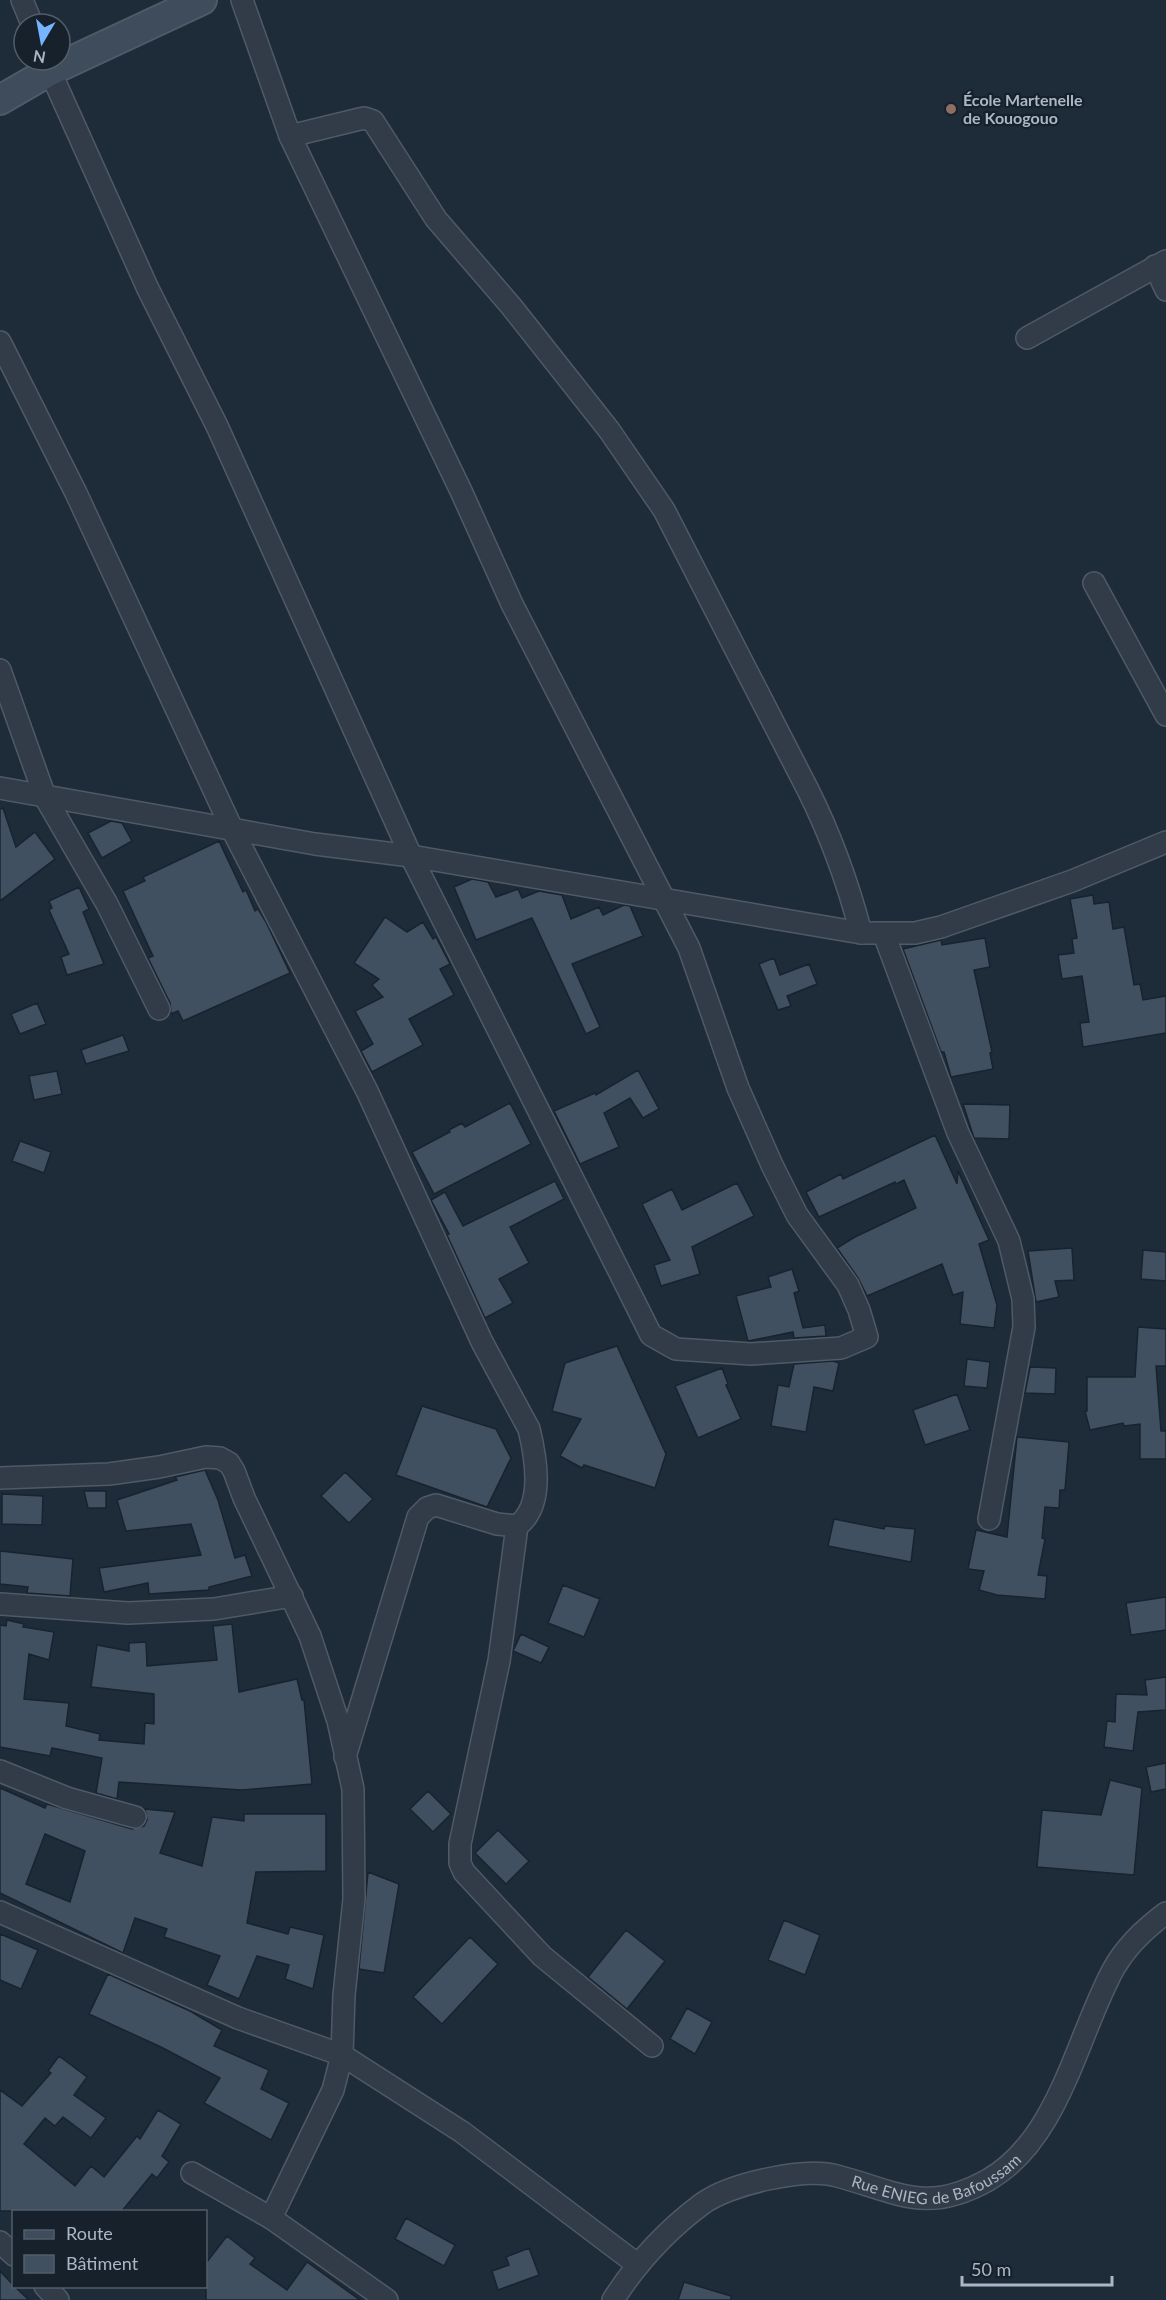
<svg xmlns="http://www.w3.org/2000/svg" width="1166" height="2300" viewBox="0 0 1166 2300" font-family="Lato,sans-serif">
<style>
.building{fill:#415060;stroke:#19232f;stroke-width:1.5;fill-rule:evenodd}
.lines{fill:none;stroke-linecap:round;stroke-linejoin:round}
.street-casing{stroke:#4f5a66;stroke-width:24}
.secondary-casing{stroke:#4f5a66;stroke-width:32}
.street{stroke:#323c48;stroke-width:21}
.secondary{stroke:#3f4c5c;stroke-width:28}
.education-dot{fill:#8d6e63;stroke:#17212c;stroke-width:2}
.labels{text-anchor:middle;stroke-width:4.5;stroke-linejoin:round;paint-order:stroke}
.poi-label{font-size:16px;font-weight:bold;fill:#abb7c5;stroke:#17212c;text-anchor:start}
.street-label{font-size:16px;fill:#abb7c5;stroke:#17212c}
</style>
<rect width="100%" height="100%" fill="#1e2b38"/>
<!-- building -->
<path class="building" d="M3,808L16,847L35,832L55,859L0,901V809Z
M111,821L122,823L132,841L102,858L88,833Z
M219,841L243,892L246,890L255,911L258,909L266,922L290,973L183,1021L178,1011L171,1014L170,1003L148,958L153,956L123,891L145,881L143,877Z
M472,879L488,882L496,897L518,889L522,898L539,891L562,895L571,919L599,907L603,915L624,905L630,906L643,936L572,964L600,1027L586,1034L532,918L476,940L454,887Z
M79,887L89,909L83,912L104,964L67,975L61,957L69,954L49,910L52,908L49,901Z
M1093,895L1094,904L1109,902L1113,929L1124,927L1134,985L1140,984L1143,1000L1166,996V1033L1083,1047L1080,1023L1089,1022L1082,976L1062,979L1058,955L1074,953L1072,939L1077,938L1070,899Z
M385,917L407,932L423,922L433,939L436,937L450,964L440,969L454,995L409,1019L423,1045L372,1072L361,1051L373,1044L355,1011L383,997L372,985L379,979L354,963Z
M985,938L990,967L974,970L992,1052L990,1053L993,1069L951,1077L944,1052H941L903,949L941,940L942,945Z
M774,958L780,975L809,964L817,984L787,996L791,1006L778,1010L759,964Z
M37,1003L46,1024L20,1034L11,1014Z
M123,1035L129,1051L86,1064L81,1050Z
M638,1070L659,1109L643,1118L630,1098L604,1113L619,1147L580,1164L554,1111L595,1093L596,1095Z
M57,1071L62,1094L34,1100L29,1076Z
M510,1103L531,1144L434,1194L412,1152L450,1132L449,1130L462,1123L465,1127Z
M963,1104L1010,1105L1009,1139L974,1138Z
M935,1135L957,1184L958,1171L989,1240L979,1244L997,1305L994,1328L960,1324L963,1292L953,1295L942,1264L867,1296L858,1278L837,1248L855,1237L916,1208L904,1180L896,1184L895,1182L819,1217L806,1192L841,1174L843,1179Z
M20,1141L51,1152L44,1173L12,1161Z
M555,1181L564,1199L510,1227L529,1263L499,1279L513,1303L485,1318L447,1235L449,1234L431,1200L445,1192L463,1226Z
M737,1183L754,1216L692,1247L700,1274L661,1286L654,1265L670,1260L642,1204L672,1189L682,1210Z
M1072,1248L1074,1280L1055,1281L1059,1297L1036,1302L1028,1251Z
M1143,1250L1166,1252V1281L1141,1279Z
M792,1269L799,1291L794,1293L803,1328L825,1325L826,1336L794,1338L793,1332L748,1341L736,1296L771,1287L768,1277Z
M1138,1327L1166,1329V1366H1156L1161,1431H1166V1459H1140V1424L1124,1426L1123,1423L1090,1430L1085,1411H1087V1377H1135Z
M617,1346L666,1454L655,1488L584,1465L582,1468L560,1456L581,1419L552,1411L565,1363Z
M967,1359L990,1362L987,1388L964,1386Z
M833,1361L839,1363L833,1391L814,1387L806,1432L771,1426L778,1385L789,1387L794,1364Z
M1030,1367L1056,1368L1055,1394L1025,1393Z
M722,1368L728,1384L726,1385L741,1419L698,1438L675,1386Z
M957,1394L970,1430L925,1445L913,1410Z
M422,1406L496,1429L511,1458L487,1507L396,1475Z
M1017,1437L1069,1442L1065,1490H1060L1059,1508L1045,1507L1042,1538L1045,1539L1038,1575L1047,1576L1045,1599L997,1595L979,1590L984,1571L968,1569L976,1530L1007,1537Z
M205,1470L218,1500L235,1558L245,1555L252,1576L209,1587V1590L149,1594L148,1583L104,1592L99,1568L201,1555L191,1524L126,1531L117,1500L177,1480L175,1477Z
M345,1472L373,1499L349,1523L321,1496Z
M84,1491H106V1508H88Z
M2,1494L43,1496L42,1525L2,1524Z
M834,1519L884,1529L885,1526L915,1529L911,1562L828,1546Z
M0,1551L73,1559L70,1596L27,1593L28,1587L0,1584Z
M563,1585L600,1599L584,1637L548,1623Z
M1166,1597V1630L1131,1635L1126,1603Z
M7,1620L24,1624L23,1627L54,1632L49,1660L29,1654L24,1699L69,1703L66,1726L100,1734L99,1740L144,1744L145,1723L154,1724V1694L91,1687L97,1645L129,1651V1643L146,1642L147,1666L217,1660L213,1626L232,1624L239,1692L297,1679L302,1700H304L312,1784L242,1790L119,1782L117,1799L96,1793L102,1758L52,1748L50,1756L0,1747V1625L6,1626Z
M521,1634L549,1647L541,1663L513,1651Z
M1166,1677V1710L1138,1712L1133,1751L1104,1747L1107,1721L1115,1722L1116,1694L1147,1695L1145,1680Z
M1166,1763V1789L1151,1792L1146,1767Z
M1110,1780L1142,1788L1134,1875L1037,1867L1042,1810L1101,1815Z
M0,1788L45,1808L47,1804L132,1829L144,1826L147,1820L145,1809L175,1812L160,1853L202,1866L212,1817L244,1821V1814H326V1871L256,1872L247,1923L288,1934L290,1927L324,1935L313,1989L285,1979L289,1965L257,1956L239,1999L207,1985L220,1956L164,1937L167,1929L135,1918L123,1953L0,1893ZM45,1834L85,1851L70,1902L26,1884Z
M428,1791L451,1814L433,1832L410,1809Z
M498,1830L529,1861L506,1884L475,1853Z
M368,1872L399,1884L384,1973L359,1969Z
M784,1920L820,1935L805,1975L768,1960Z
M626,1930L665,1961L627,2009L588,1977Z
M0,1934L38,1950L21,1989L0,1980Z
M470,1937L498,1964L442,2024L413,1997Z
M108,1974L190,2011L222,2030L214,2046L269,2070L261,2089L289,2103L271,2140L204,2103L220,2078L161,2047L89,2014Z
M687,2008L712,2022L695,2054L670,2039Z
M59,2056L87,2077L74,2095L106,2118L91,2138L63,2117L55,2126L45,2118L24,2144L75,2186L91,2166L104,2177L137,2136L140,2139L158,2110L181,2124L162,2156L169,2162L157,2178L152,2174L122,2211H0V2090L22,2106L51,2073L48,2071Z
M406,2218L455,2245L444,2266L395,2239Z
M227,2236L255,2258L250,2264L287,2290L307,2262L360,2300H206V2263Z
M529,2248L539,2275L498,2290L492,2271L509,2265L506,2257Z
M0,2271L14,2286L29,2300H0Z
M684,2282L731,2296V2300H678Z"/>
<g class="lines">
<!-- street casing -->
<g class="street-casing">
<g id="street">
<path d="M22,0L32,24"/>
<path d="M45,60L148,289L217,426L411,856L651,1335L676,1349L751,1354L841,1348L867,1337L859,1310L848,1285L797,1215L772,1165L738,1088L689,948L512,604L461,491L290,136L242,0"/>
<path d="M290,136L364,118L373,121L436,219L511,306L609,430L664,510L808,790C831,836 848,883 861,933"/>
<path d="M1155,266L1166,290"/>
<path d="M1027,338L1166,261"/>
<path d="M0,342L76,493L232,829L367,1091L482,1342L529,1429C536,1458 545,1506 517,1526L497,1524L436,1505L427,1508L418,1517L345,1757"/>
<path d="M1094,583L1166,715"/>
<path d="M0,670L45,797L107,904L159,1009"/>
<path d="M0,788L315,844L411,856L861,933H915L941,927L1072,881L1166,842"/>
<path d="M884,934L958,1133L1009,1241L1023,1299L1024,1327L989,1519"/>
<path d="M0,1478L109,1474L159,1467L206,1457L220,1458L229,1463L234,1471L244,1498L310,1636L338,1721L353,1789L354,1899L344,1995L342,2055L333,2090L271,2218"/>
<path d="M517,1526L499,1661L460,1844V1863L464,1872L542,1956L652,2046"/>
<path d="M0,1604L128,1613L214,1609L292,1596"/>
<path d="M0,1771L67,1798L135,1817"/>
<path d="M0,1912L238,2018L342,2055L462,2132L638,2265"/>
<path d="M192,2173L271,2218L387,2300"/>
<path d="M0,2242L14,2255"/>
<path d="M45,2286L58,2300"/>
<path id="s1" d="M613,2300C636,2264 667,2230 702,2204C729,2184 804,2167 837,2176C898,2192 926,2215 988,2180C1059,2140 1077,2035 1114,1968C1126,1947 1147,1927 1166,1913"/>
</g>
</g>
<!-- secondary casing -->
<g class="secondary-casing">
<path id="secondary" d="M0,100L50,71L202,0"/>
</g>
<!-- street -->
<use href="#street" class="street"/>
<!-- secondary -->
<use href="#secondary" class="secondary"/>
</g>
<!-- markers -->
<circle class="education-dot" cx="951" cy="109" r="6"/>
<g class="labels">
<!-- poi labels -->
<g class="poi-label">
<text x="963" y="106">École Martenelle<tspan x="963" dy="18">de Kouogouo</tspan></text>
</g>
<!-- street labels -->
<g class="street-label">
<text dy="6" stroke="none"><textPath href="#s1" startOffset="378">Rue ENIEG de Bafoussam</textPath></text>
</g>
</g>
<!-- legend -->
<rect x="12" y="2210" width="195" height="78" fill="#17212c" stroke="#525d69" stroke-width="1.5"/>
<rect x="24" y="2230" width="30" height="9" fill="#3f4c5c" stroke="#525d69" stroke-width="1.5"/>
<text x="66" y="2240" font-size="18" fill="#abb7c5">Route</text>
<rect x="24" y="2255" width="30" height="18" fill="#415060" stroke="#525d69" stroke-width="1.5"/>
<text x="66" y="2270" font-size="18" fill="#abb7c5">Bâtiment</text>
<!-- north arrow -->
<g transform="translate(42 42) rotate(190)"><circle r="28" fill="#17212c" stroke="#525d69" stroke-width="1.5"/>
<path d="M0-4.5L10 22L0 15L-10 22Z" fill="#77b4ff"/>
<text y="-9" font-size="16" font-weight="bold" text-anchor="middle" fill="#abb7c5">N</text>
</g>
<!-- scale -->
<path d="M962 2276v9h150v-9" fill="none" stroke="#abb7c5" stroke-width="3"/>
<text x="971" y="2276" font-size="18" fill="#abb7c5" stroke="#17212c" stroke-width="4.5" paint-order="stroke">50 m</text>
</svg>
